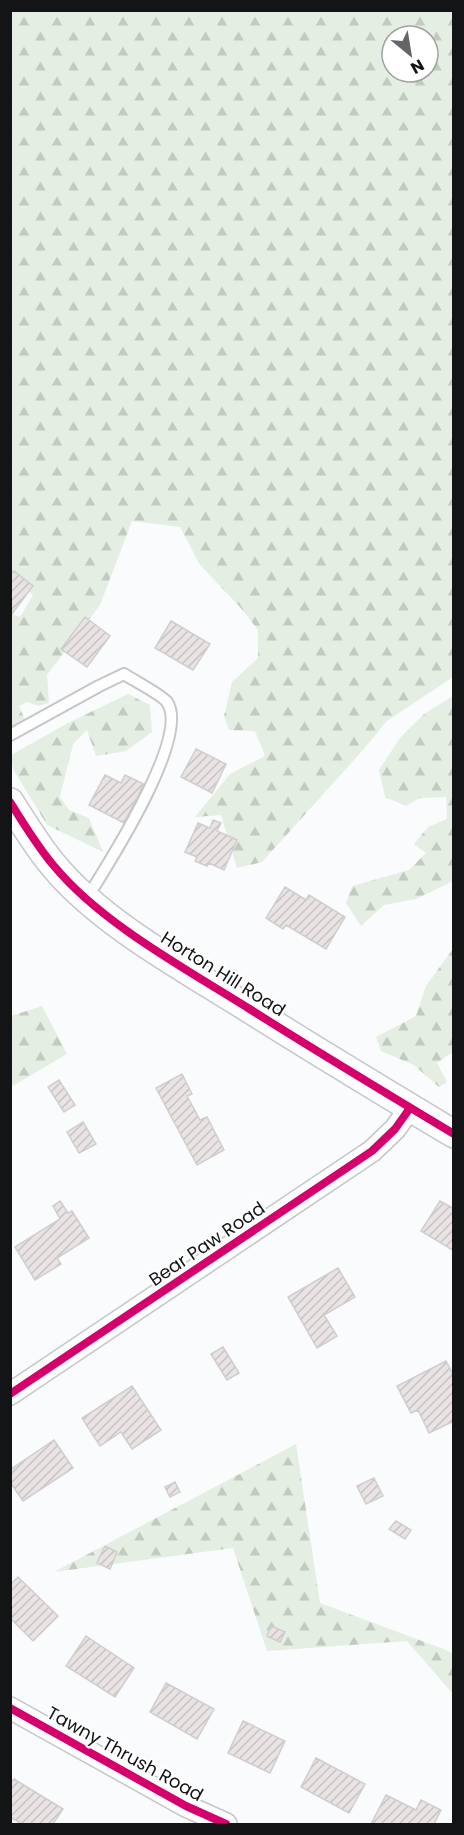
<svg xmlns="http://www.w3.org/2000/svg" width="464" height="1835" viewBox="0 0 464 1835" font-family="Poppins,sans-serif">
<style>
.forest{fill:url(#forest-firs);fill-rule:evenodd}
.building{fill:url(#building-hatch);stroke:#cfcecf;stroke-width:1.5}
.lines{fill:none;stroke-linecap:round;stroke-linejoin:round}
.service-casing{stroke:#c4c6c8;stroke-width:14}
.minor-casing{stroke:#c4c6c8;stroke-width:24}
.tertiary-casing{stroke:#c4c6c8;stroke-width:30}
.service{stroke:#fefeff;stroke-width:10}
.minor{stroke:#fefeff;stroke-width:21}
.tertiary{stroke:#fefeff;stroke-width:27}
.cycleway-casing{stroke:#fff;stroke-width:11}
.cycleway{stroke:#d6006c;stroke-width:8}
.labels{text-anchor:middle;stroke-width:4.5;stroke-linejoin:round;paint-order:stroke}
.street-label{font-size:18px;fill:#121416;stroke:#fff}
</style>
<defs>
<pattern id="forest-firs" width="22" height="20" patternUnits="userSpaceOnUse" patternTransform="scale(1.5)"><rect width="22" height="20" fill="#e5eee2"/><path d="M5 1l3.5 6h-7zM16 11l3.5 6h-7z" fill="#c3cbc1"/></pattern>
<pattern id="building-hatch" width="6" height="6" patternUnits="userSpaceOnUse" patternTransform="scale(1.5)"><rect width="6" height="6" fill="#eae3e3"/><path d="M-1 1l2-2M0 6l6-6M5 7l2-2" fill="none" stroke="#c8c2c2"/></pattern>
</defs>
<rect width="100%" height="100%" fill="#f9fbfd"/>
<!-- forest -->
<path class="forest" d="M11,11H453V677L387,721L363,750L262,862L237,868L221,815L195,817L230,774L265,756L255,731L229,730L224,716L232,682L258,658V630L240,607L200,565L180,527L132,521L100,605L47,675L49,703L39,706L27,702L19,706L26,722L11,728L10,613L20,617L33,595L16,580L10,586ZM392,36H428V72H392Z
M128,694L150,705L152,732L126,751L96,756L87,730L73,744L60,797L69,810L89,818L103,852L47,825L13,769L11,755L68,723Z
M453,696V881L416,899L384,905L361,926L346,903L352,886L409,870L426,853L414,844L428,827L447,819L446,797L420,798L406,806L385,797L379,770L400,738L424,714Z
M453,949V1052L437,1063L447,1082L439,1087L414,1065L381,1051L376,1037L416,1016L426,986Z
M42,1006L67,1054L11,1087V1016Z
M296,1444L320,1603L446,1650L453,1654V1694L407,1641L267,1651L233,1548L54,1572Z"/>
<!-- building -->
<path class="building" d="M14,571L33,586L12,614L10,576Z
M85,617L110,636L87,667L61,649Z
M171,621L210,644L193,670L155,648Z
M196,749L226,764L212,793L181,777Z
M105,775L121,783L125,775L144,784L124,823L89,805Z
M213,820L221,823L217,831L237,840L224,870L209,863L207,866L195,861L197,857L185,852L198,823L210,828Z
M285,887L306,900L309,895L345,917L326,949L286,925L283,929L266,918Z
M182,1074L192,1094L187,1096L200,1120L207,1117L224,1150L197,1165L156,1088Z
M59,1080L75,1105L64,1112L48,1087Z
M83,1122L96,1144L79,1153L67,1132Z
M60,1201L68,1213L72,1211L89,1238L57,1258L61,1264L35,1280L15,1247L60,1219L53,1206Z
M440,1201L454,1209V1251L421,1231Z
M338,1268L355,1297L324,1315L337,1336L317,1348L288,1297Z
M223,1347L239,1373L227,1380L211,1354Z
M446,1361L454,1376V1421L429,1433L418,1410L411,1413L397,1386Z
M132,1386L161,1430L132,1449L121,1432L100,1446L82,1418Z
M54,1440L73,1468L23,1501L10,1482V1470Z
M374,1478L383,1496L366,1504L357,1486Z
M175,1482L180,1492L170,1497L165,1487Z
M396,1521L411,1530L405,1539L389,1529Z
M105,1546L117,1552L110,1569L97,1563Z
M18,1577L58,1616L33,1641L10,1618V1585Z
M271,1626L285,1632L280,1642L267,1636Z
M86,1636L134,1668L115,1697L66,1666Z
M166,1683L214,1709L197,1739L150,1712Z
M243,1721L285,1741L270,1773L228,1753Z
M316,1758L365,1784L349,1813L301,1787Z
M14,1779L63,1809L53,1824H22L10,1817V1784Z
M386,1795L416,1810L421,1800L441,1810L434,1824H371Z"/>
<g class="lines">
<!-- service casing -->
<g class="service-casing">
<path id="service" d="M10,735L99,686L124,674C133,680 162,695 167,702C191,736 107,866 87,898"/>
</g>
<!-- minor casing -->
<g class="minor-casing">
<path id="minor" d="M10,1394L372,1151L395,1129L410,1108
M10,1708L186,1806L226,1824"/>
</g>
<!-- tertiary casing -->
<g class="tertiary-casing">
<path id="tertiary" d="M10,802C24,824 37,846 54,866C101,923 186,969 248,1008C316,1051 384,1092 454,1134"/>
</g>
<!-- service -->
<use href="#service" class="service"/>
<!-- minor -->
<use href="#minor" class="minor"/>
<!-- tertiary -->
<use href="#tertiary" class="tertiary"/>
<!-- cycleway casing -->
<g class="cycleway-casing">
<path id="cycleway" d="M10,802C24,824 37,846 54,866C101,923 186,969 248,1008C316,1051 384,1092 454,1134
M10,1394L372,1151L395,1129L410,1108
M10,1708L186,1806L226,1824"/>
</g>
<!-- cycleway -->
<use href="#cycleway" class="cycleway"/>
</g>
<g class="labels">
<!-- street labels -->
<g class="street-label">
<text transform="translate(223 974) rotate(32)" y="6">Horton Hill Road</text>
<text transform="translate(207 1244) rotate(-34)" y="6">Bear Paw Road</text>
<text transform="translate(125 1754) rotate(29)" y="6">Tawny Thrush Road</text>
</g>
</g>
<!-- border -->
<rect width="464" height="1835" fill="none" stroke="#121416" stroke-width="24"/>
<!-- north arrow -->
<g transform="translate(410 54) rotate(150)"><circle r="28" fill="#ffffff" stroke="#a0a1a2" stroke-width="1.5"/>
<path d="M0-4.5L10 22L0 15L-10 22Z" fill="#636567"/>
<text y="-9" font-size="16" font-weight="bold" text-anchor="middle" fill="#121416">N</text>
</g>
</svg>
